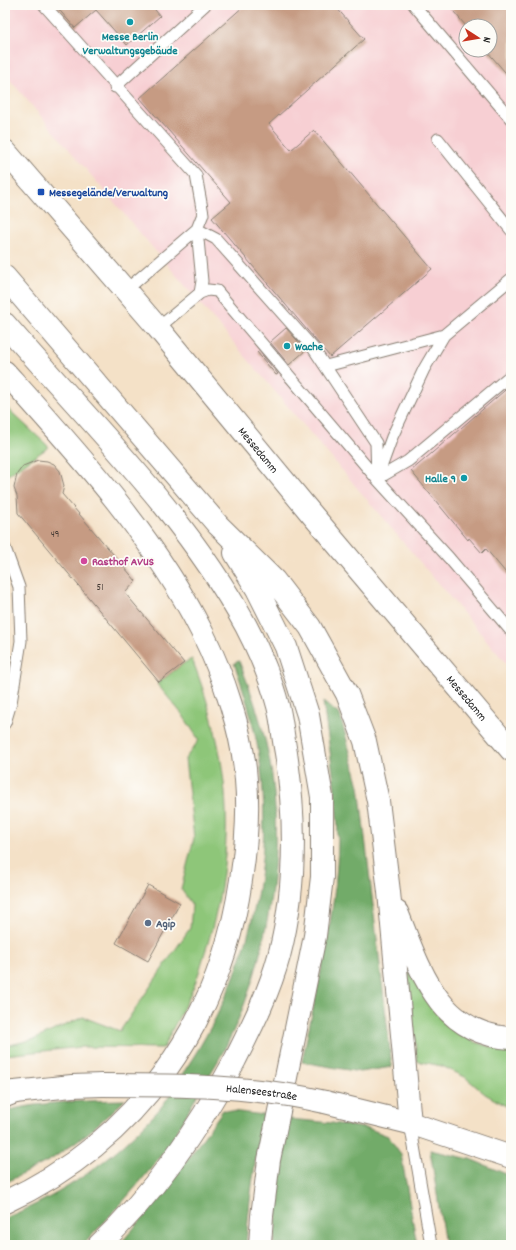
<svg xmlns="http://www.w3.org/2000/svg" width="516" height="1250" viewBox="0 0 516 1250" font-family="Dekko,sans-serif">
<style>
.built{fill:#f7cfd3;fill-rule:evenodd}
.green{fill:#8ec679;stroke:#55714a}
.forest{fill:#72ab69;stroke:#476442}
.building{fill:#c69b83}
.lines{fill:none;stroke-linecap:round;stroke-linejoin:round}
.service-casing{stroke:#887e72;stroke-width:13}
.secondary-casing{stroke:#887e72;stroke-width:24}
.motorway-casing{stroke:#887e72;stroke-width:24}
.service{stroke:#fff;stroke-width:11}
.secondary{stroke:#fff;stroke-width:22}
.motorway{stroke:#fff;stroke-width:22}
.secondary-bridge-casing{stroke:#887e72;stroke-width:24;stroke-linecap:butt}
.secondary-bridge{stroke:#fff;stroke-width:22}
.culture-dot{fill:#0f9aa8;stroke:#fdfcf7;stroke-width:1.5}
.transit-dot{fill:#1a4fb4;stroke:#fdfcf7;stroke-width:1.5}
.hotel-dot{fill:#d1479c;stroke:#fdfcf7;stroke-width:1.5}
.service-dot{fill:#5c6f8a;stroke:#fdfcf7;stroke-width:1.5}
.labels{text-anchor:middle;stroke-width:3.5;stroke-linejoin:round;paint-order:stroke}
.number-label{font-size:10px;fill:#463c36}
.culture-label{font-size:12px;font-weight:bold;fill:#0d838f;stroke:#fdfcf7}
.transit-label{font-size:12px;font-weight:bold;fill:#164399;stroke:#fdfcf7;text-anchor:start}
.street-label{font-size:12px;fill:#1c1c1c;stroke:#fdfcf7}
.hotel-label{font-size:12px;font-weight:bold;fill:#b23c85;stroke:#fdfcf7;text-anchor:start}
.service-label{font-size:12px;font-weight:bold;fill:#4e5e75;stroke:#fdfcf7;text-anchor:start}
</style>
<rect width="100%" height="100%" fill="#fdfcf7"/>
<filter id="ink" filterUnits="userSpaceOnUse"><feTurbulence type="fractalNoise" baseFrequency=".025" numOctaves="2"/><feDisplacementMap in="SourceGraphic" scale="8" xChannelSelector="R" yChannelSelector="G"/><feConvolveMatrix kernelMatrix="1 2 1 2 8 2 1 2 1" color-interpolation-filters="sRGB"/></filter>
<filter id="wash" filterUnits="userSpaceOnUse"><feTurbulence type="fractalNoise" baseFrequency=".012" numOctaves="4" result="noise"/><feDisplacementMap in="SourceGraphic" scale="16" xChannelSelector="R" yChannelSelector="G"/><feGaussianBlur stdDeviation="0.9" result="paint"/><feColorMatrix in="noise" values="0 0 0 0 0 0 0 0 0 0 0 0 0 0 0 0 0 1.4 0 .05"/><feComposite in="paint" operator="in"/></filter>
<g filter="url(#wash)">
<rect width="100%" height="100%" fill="#f4e1c7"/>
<!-- built -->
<path class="built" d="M5,5H511V669L5,74ZM466,26H490V50H466Z"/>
<!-- green -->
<path class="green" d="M5,406L49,447L5,477Z
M192,659C230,756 238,842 208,943C203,957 200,972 194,986C185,1007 173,1027 163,1048L82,1047L5,1055V1046L35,1039L83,1017L120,1031L190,928L192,905L181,889L194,838L185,759L199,740L182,714L157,684L184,663Z
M408,970C436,1015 454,1045 511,1050V1109L485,1094L465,1077L442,1066L417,1061Z"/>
<!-- forest -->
<path class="forest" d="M239,661C256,703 270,747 274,792C281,875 264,972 226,1046C218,1063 207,1078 198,1094C188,1111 179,1130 167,1147C142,1182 112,1214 83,1245H5V1218C65,1194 110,1161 155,1114C166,1103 174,1087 183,1073C240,989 269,895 263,793C261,749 249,704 234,663Z
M323,702L340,715L359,786L392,1067L360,1072L302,1062C316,990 337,914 338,841C338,795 329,748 323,702Z
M125,1100L88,1133L52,1159L5,1183V1111C44,1101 85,1101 125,1100Z
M223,1110L264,1115C255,1158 249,1201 246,1245H119C157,1203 190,1156 223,1110Z
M289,1119L332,1123L370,1129L388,1136L401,1154L417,1245H274L282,1157Z
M430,1150L470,1159L511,1176V1245H445Z"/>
<g id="blocks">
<!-- building -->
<path class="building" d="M55,5H151L160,16L127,45L96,10L75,28Z
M245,5H334L364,39L269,124L291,150L314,130L432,269L330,357L212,218L231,202L140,98Z
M448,5H511V79L486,50H490V26H466Z
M286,328L306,350L289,365L270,342Z
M259,351L278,374L276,375L257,352Z
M511,385V579L486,549L482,553L469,538L468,540L411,471Z
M38,460L47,461L54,464L60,471L64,486L62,494L136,581L125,593L184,663L159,682L18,513L17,496L14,488L17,474L23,466Z
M148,885L180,903L148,961L116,943Z"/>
</g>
</g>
<g filter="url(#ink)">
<use href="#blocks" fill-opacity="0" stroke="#887e72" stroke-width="1"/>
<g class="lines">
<!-- service casing -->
<g class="service-casing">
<path id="service" d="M44,5L196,175L203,214L197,229L202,281L200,293
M414,5L511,119
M115,87L205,5
M438,139L511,230
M197,229L216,239L313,348L376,443L377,479
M126,290L197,229
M158,328L200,293L208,290L217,291L377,479L449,558L511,631
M326,366L444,335
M379,473L392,437L424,369L444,335L511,279
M377,479L408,461L511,375
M5,548L19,587L21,641L11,703L5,723
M410,1123L431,1245"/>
</g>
<!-- secondary casing -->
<g class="secondary-casing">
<g id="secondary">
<path id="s1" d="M5,151L158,328L309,511L511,750"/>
<path d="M5,1093L72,1086L102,1085"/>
<path d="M325,1102L410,1123L511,1157"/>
</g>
</g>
<!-- motorway casing -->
<g class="motorway-casing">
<path id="motorway" d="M5,277L218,525L274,580L310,627L347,694L365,741L378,801L389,892L410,1123
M5,324C89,422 184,512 246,626C259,651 271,679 278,706C282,721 283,738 286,753C296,820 296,891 279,956C269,993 252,1026 235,1060C199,1128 155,1192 99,1245
M5,372C76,451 154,536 202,632C223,674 243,733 246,780C249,813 246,847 241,880C220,1023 137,1141 5,1202
M235,553L257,589L286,647L308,715L322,797V877L315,936L269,1160L262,1216L260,1245
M397,912C420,969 438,1034 511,1038
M5,1096L15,1092"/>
</g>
<!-- service -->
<use href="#service" class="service"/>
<!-- secondary -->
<use href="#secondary" class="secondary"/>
<!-- motorway -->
<use href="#motorway" class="motorway"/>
<!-- secondary-bridge casing -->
<g class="secondary-bridge-casing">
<g id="secondary-bridge">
<path id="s2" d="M102,1085C177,1085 252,1085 325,1102"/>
</g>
</g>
<!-- secondary-bridge -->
<use href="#secondary-bridge" class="secondary-bridge"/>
</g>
</g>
<!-- markers -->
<g class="culture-dot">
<circle cx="130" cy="22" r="4"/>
<circle cx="287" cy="346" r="4"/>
<circle cx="464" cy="478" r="4"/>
</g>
<rect class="transit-dot" x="37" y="188" width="8" height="8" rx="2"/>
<circle class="hotel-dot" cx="84" cy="561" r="4"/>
<circle class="service-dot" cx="148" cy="923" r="4"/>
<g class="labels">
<!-- number labels -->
<g class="number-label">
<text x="55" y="537">49</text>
<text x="100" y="590">51</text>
</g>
<!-- culture labels -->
<g class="culture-label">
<text x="130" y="40">Messe Berlin<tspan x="130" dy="14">Verwaltungsgebäude</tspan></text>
<text x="295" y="350" text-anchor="start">Wache</text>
<text x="456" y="482" text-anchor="end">Halle 9</text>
</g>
<!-- transit labels -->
<g class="transit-label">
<text x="49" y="196">Messegelände/Verwaltung</text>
</g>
<!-- street labels -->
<g class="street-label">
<text dy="4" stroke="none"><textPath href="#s1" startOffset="392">Messedamm</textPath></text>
<text dy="4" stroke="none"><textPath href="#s1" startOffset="716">Messedamm</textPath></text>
<text dy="4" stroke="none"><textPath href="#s2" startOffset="160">Halenseestraße</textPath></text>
</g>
<!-- hotel labels -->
<g class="hotel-label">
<text x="92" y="565">Rasthof AVUS</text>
</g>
<!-- service labels -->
<g class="service-label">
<text x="156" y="927">Agip</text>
</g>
</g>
<!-- margin -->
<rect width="516" height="1250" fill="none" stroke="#fdfcf7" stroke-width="20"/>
<!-- north arrow -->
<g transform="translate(478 38) rotate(102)"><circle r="19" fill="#fdfcf7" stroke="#a3a29f"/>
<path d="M0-3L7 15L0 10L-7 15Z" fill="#c8321e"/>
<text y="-6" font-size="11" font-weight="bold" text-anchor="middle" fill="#1c1c1c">N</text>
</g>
</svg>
